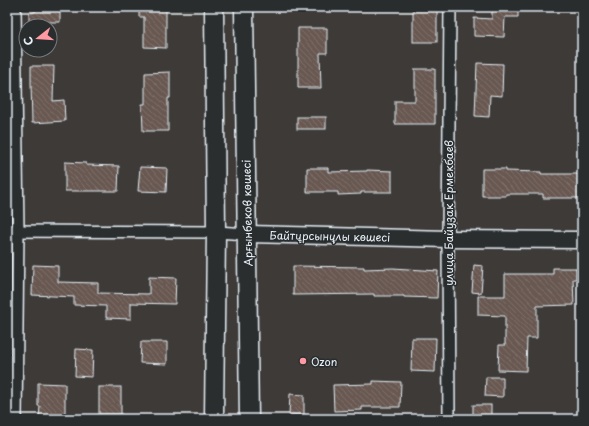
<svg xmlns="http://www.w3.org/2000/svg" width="589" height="426" font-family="'Playpen Sans',sans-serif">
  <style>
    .building { fill: url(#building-back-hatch); stroke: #e8f1f8 }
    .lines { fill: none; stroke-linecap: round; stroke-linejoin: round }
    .minor-casing { stroke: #e8f1f8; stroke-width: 14 }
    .secondary-casing { stroke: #e8f1f8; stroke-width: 19 }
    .primary-casing { stroke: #e8f1f8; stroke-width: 21 }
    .minor { stroke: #2a2d2e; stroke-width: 11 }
    .secondary { stroke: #2a2d2e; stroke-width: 16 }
    .primary { stroke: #2a2d2e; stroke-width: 18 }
    .poi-dot { fill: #ff9aa2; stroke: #2a2d2e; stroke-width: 1.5 }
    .labels { text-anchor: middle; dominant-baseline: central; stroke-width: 3; stroke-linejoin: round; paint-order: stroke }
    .street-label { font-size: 11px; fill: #e8f1f8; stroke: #2a2d2e }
    .poi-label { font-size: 11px; fill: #e8f1f8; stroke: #2a2d2e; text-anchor: start }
  </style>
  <defs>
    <pattern id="building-back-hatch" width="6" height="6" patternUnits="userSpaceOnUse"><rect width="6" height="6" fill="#685851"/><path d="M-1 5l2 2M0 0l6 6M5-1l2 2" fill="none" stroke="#7e706b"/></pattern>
  </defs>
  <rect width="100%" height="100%" fill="#3d3a38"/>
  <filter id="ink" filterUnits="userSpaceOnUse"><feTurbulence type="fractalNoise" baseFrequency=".025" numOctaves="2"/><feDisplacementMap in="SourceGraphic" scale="8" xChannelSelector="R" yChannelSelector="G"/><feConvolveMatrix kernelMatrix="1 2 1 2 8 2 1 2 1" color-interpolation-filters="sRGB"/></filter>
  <g filter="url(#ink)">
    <!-- building -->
    <g class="building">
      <path d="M35,7H60V22H29V13L35,12Z"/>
      <path d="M139,7H166V48L144,47V17H139Z"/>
      <rect x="413" y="7" width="24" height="35"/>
      <path d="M492,7H518V17H505L504,37L474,36V18L492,19Z"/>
      <path d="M298,28H327V53H320L321,88H298Z"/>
      <path d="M477,63L503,64L502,96L490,95L489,117L475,116Z"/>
      <path d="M31,66H54L53,101L64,100L65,121L32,123L31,83Z"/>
      <path d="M415,69H435V124H395V101H415Z"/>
      <path d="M170,72V98H168V131H143L142,104H145V73Z"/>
      <rect x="297" y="117" width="29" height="12"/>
      <path d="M65,162L86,163V165L119,166L118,191H65Z"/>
      <path d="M140,167L167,168L166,192L138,191Z"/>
      <path d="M307,168H328V172L367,171V170L392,171V192H361V194L338,195V192H307Z"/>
      <path d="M482,169H506V171L541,172V174H582V198H543V194H506V196H482Z"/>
      <path d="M33,265L58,266V282L98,283V293L149,294V277L176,278L175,304L131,303V319L106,318V306L74,305V297L32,295Z"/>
      <path d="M474,265L483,266L481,293L472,292Z"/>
      <path d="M293,266L364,267V269L393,268L438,271L437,298L404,297V296H374V294L293,295Z"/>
      <path d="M553,268H576V279H573L574,305L537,306V338H527L526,371L498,370L499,345H505V316L478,315V296H505V274H553Z"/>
      <path d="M412,338H436L435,372L411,371Z"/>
      <path d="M141,342H167V364L140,363Z"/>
      <path d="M76,349L93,350L92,377L75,376Z"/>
      <path d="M486,377H503V397L485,396Z"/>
      <path d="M373,381L401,382L400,407H362V410L334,411L333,385L373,384Z"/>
      <path d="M38,383L65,384V419H39L40,406H38Z"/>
      <rect x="99" y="387" width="22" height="27"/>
      <path d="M290,394L304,395V415H289Z"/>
      <rect x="473" y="405" width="18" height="14"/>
    </g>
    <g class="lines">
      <!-- minor casing -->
      <g class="minor-casing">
        <g id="minor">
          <path d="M15,7L18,231L16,419"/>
          <path d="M7,231L216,232L248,234"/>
          <path d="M449,419L448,239L450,7"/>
        </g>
      </g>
      <!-- secondary casing -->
      <g class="secondary-casing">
        <path id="secondary" d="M248,234L448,239L582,240"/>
      </g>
      <!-- primary casing -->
      <g class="primary-casing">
        <g id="primary">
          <path d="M214,7L216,232L214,419"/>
          <path d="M244,7L249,419"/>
        </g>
      </g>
      <!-- minor -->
      <use href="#minor" class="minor"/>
      <!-- secondary -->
      <use href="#secondary" class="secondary"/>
      <!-- primary -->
      <use href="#primary" class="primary"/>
    </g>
  </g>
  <!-- markers -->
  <circle class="poi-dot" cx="303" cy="361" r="4"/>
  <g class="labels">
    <!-- street labels -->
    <g class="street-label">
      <text transform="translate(247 213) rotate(-91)">Арғынбеков көшесі</text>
      <text transform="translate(448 213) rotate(-90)">улица Байузак Ермекбаев</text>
      <text transform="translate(330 236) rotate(1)">Байтұрсынұлы көшесі</text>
    </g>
    <!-- poi labels -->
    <g class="poi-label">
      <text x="311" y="361">Ozon</text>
    </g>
  </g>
  <!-- margin -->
  <rect width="589" height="426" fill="none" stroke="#2a2d2e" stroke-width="24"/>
  <rect x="12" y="12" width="565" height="402" fill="none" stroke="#e8f1f8" stroke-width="1.5" filter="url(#ink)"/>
  <!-- north arrow -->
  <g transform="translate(38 38) rotate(253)"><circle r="19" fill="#2a2d2e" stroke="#767b7f"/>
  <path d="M0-3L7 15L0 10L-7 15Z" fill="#ff9aa2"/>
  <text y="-6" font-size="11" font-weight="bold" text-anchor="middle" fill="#e8f1f8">С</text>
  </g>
</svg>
